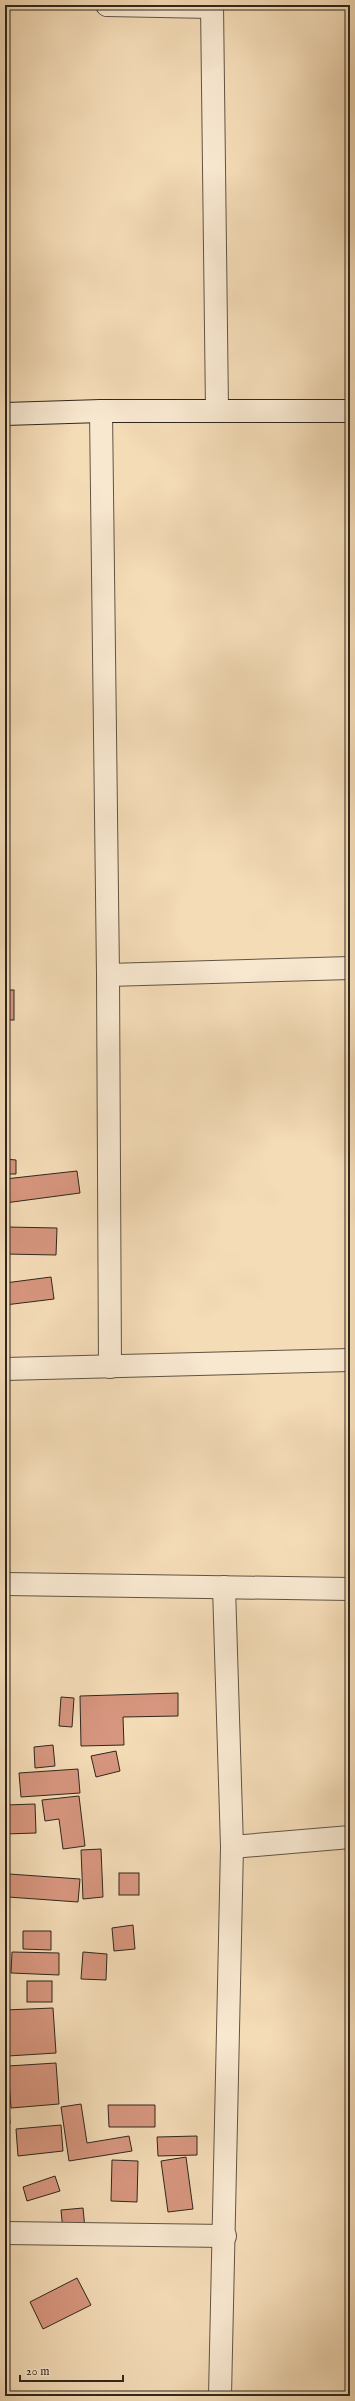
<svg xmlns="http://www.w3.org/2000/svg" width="355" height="2401" font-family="'IM FELL English',serif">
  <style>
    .building { fill: #d7967f; stroke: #2f271d }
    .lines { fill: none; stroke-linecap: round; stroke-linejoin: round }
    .street-casing { stroke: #605444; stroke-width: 24 }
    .secondary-casing { stroke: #2f271d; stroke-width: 24 }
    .street { stroke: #f8e8d0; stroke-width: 22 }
    .secondary { stroke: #f8e8d0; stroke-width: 22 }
  </style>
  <rect width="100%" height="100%" fill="#f4dcb7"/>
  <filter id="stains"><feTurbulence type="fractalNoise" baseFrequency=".005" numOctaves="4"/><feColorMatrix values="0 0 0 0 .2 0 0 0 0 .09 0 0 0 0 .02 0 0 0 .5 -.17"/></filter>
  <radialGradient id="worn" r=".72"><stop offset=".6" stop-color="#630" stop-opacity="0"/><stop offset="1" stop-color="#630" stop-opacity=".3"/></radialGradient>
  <!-- building -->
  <g class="building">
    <rect x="5" y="990" width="9" height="30"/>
    <path d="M5,1159L16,1160V1174H5Z"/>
    <path d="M77,1171L80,1193L5,1203V1179Z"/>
    <path d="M7,1227L57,1228L56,1255L6,1254Z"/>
    <path d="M51,1277L54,1299L5,1305V1283Z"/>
    <path d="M178,1693V1716L123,1717L124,1745L81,1746L80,1696Z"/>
    <path d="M61,1697L74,1698L72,1727L59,1726Z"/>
    <path d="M53,1745L55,1766L35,1768L34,1747Z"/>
    <path d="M116,1751L120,1771L96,1777L91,1756Z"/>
    <path d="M78,1769L80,1793L21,1797L19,1773Z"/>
    <path d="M79,1796L85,1846L63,1849L59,1819L45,1821L42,1800Z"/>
    <path d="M35,1804L36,1833L5,1834V1805Z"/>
    <path d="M101,1849L103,1897L83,1899L81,1850Z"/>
    <rect x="119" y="1873" width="20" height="22"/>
    <path d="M9,1874L80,1879L78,1902L8,1897Z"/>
    <path d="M133,1925L135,1949L114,1951L112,1928Z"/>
    <path d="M23,1931H51V1950L23,1949Z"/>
    <path d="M12,1952L59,1953V1975L11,1973Z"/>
    <path d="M83,1952L107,1954L106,1980L81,1979Z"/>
    <rect x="27" y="1981" width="25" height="21"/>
    <path d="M53,2008L56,2053L8,2056L5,2010Z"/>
    <path d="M56,2063L59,2104L11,2108L8,2066Z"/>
    <path d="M81,2104L87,2143L129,2136L132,2151L69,2161L61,2107Z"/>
    <path d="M108,2105H155V2127H109Z"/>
    <path d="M5,2106H9L10,2124H5Z"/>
    <path d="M61,2125L63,2151L18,2156L16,2129Z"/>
    <path d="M197,2136V2155L158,2156L157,2137Z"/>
    <path d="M186,2157L193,2209L168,2212L161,2161Z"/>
    <path d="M112,2160L138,2161L137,2202L111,2201Z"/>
    <path d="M55,2176L60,2191L27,2201L23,2187Z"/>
    <path d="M83,2208L85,2229L63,2231L61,2210Z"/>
    <path d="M77,2278L91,2305L43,2329L30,2302Z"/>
  </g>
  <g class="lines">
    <!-- street casing -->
    <g class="street-casing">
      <g id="street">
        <path d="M107,5L212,7"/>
        <path d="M212,5L217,410"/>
        <path d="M101,411L108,975L110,1367"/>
        <path d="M108,975L350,968"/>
        <path d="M5,1369L350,1360"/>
        <path d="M5,1584L350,1589"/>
        <path d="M232,1847L350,1837"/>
        <path d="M5,2233L225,2236"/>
        <path d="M220,2396L232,1847L224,1587"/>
      </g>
    </g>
    <!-- secondary casing -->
    <g class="secondary-casing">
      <path id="secondary" d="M5,414L101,411H350"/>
    </g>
    <!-- street -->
    <use href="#street" class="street"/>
    <!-- secondary -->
    <use href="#secondary" class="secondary"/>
  </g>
  <!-- margin -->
  <rect width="355" height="2401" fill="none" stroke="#f4dcb7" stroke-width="20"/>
  <rect x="6" y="6" width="343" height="2389" fill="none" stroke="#2f271d" stroke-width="2"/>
  <rect x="10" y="10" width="335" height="2381" fill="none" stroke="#2f271d"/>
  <!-- scale -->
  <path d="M20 2375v6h103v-6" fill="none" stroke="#2f271d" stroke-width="2"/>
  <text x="26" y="2375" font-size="12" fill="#2f271d" stroke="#f8e8d0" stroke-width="3" paint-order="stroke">20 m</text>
  <rect width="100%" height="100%" filter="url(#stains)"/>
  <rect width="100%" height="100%" fill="url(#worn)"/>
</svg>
